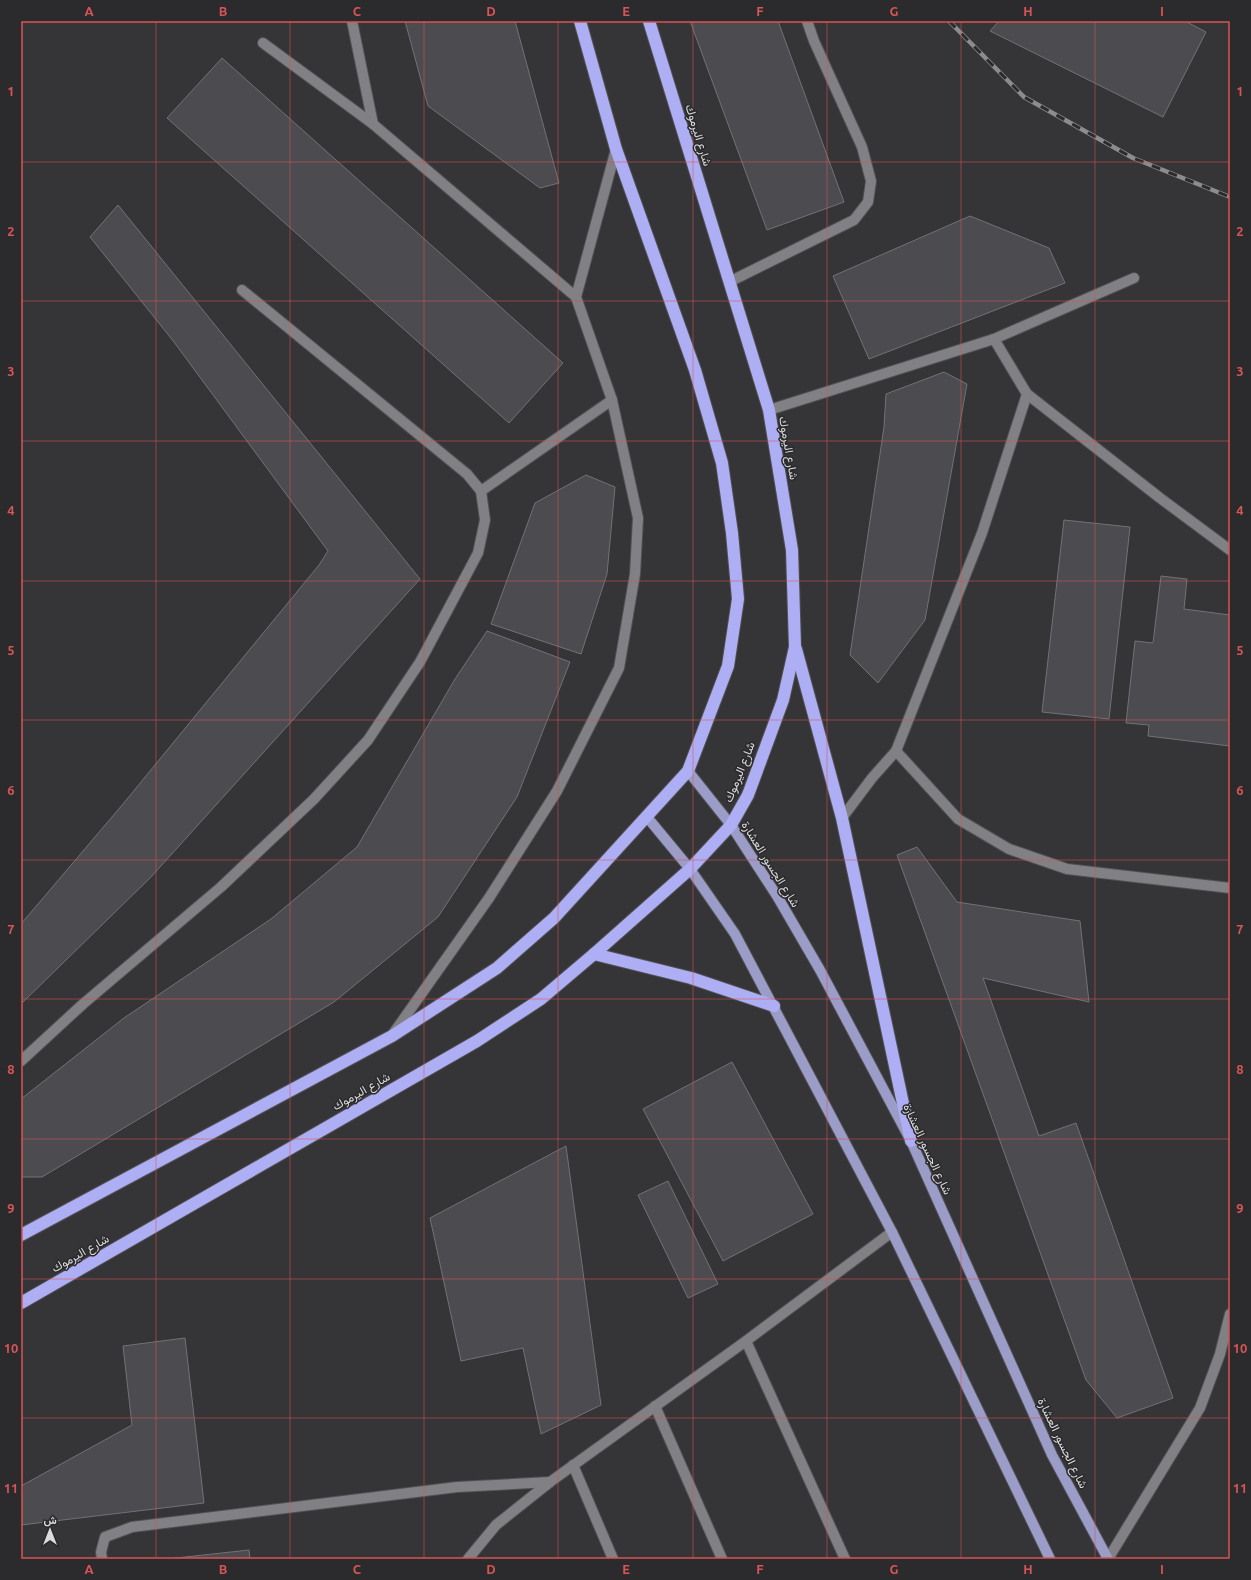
<svg xmlns="http://www.w3.org/2000/svg" width="1251" height="1580" font-family="Ubuntu,Vazirmatn,sans-serif">
  <style>
    .building { fill: #4c4c50; stroke: #727276 }
    .lines { fill: none; stroke-linecap: round; stroke-linejoin: round }
    .minor-casing { stroke: #515154; stroke-width: 12 }
    .major-casing { stroke: #515154; stroke-width: 12 }
    .highway-casing { stroke: #515154; stroke-width: 14 }
    .minor { stroke: #818185; stroke-width: 10 }
    .major { stroke: #9c9cc8; stroke-width: 10 }
    .highway { stroke: #aeaef4; stroke-width: 12 }
    .rail-casing { stroke: #8c8c8f; stroke-width: 4.5 }
    .rail { stroke: #2b2b2e; stroke-width: 3; stroke-dasharray: 9; stroke-linecap: butt }
    .grid { fill: none; stroke: #d75555; stroke-width: 1; stroke-opacity: 0.55 }
    .labels { text-anchor: middle; dominant-baseline: central; stroke-width: 3; stroke-linejoin: round; paint-order: stroke }
    .street-label { font-size: 12px; fill: #dbdbdd; stroke: #2b2b2e }
    .neatline { fill: none; stroke: #d75555; stroke-width: 1.5 }
    .grid-label { font-size: 13px; text-anchor: middle; font-weight: bold; fill: #d75555 }
  </style>
  <rect width="100%" height="100%" fill="#353538"/>
  <!-- building -->
  <g class="building">
    <path d="M405,21H515L559,183L540,188L428,106Z"/>
    <path d="M690,21H778L844,202L767,230Z"/>
    <path d="M999,21H1185L1206,32L1163,117L990,31Z"/>
    <path d="M222,58L563,363L509,423L167,118Z"/>
    <path d="M118,205L420,579L151,877L21,1004V924L123,804L319,565L328,551L174,342L90,237Z"/>
    <path d="M970,216L1049,248L1065,283L869,359L833,276Z"/>
    <path d="M944,372L967,384L925,620L878,683L850,655L884,427L886,394Z"/>
    <path d="M586,475L615,487L607,574L581,654L491,624L535,503Z"/>
    <path d="M1064,520L1130,527L1109,719L1042,712Z"/>
    <path d="M1161,576L1187,579L1184,609L1230,615V746L1148,736L1149,725L1126,723L1135,641L1153,643Z"/>
    <path d="M487,631L570,662L517,797L438,917L334,1002L42,1177H21V1099L124,1018L271,919L357,847L455,679Z"/>
    <path d="M917,847L957,902L1080,921L1089,1002L983,978L1039,1136L1076,1123L1173,1398L1117,1418L1086,1380L897,855Z"/>
    <path d="M732,1062L813,1214L723,1261L643,1109Z"/>
    <path d="M566,1146L601,1405L541,1434L523,1348L461,1361L430,1218Z"/>
    <path d="M668,1181L718,1284L688,1298L638,1195Z"/>
    <path d="M185,1338L204,1503L21,1525V1486L132,1425L123,1346Z"/>
    <path d="M249,1550L250,1559H167Z"/>
  </g>
  <g class="lines">
    <!-- minor casing -->
    <g class="minor-casing">
      <g id="minor">
        <path d="M352,21L373,124"/>
        <path d="M263,43L373,124L576,297"/>
        <path d="M729,282L854,220L868,202L871,181L862,147L814,41L807,21"/>
        <path d="M242,290L467,474L481,491"/>
        <path d="M1027,394L1160,498L1230,550"/>
        <path d="M769,410L994,339L1134,278"/>
        <path d="M896,751L958,819L1009,849L1067,869L1230,888"/>
        <path d="M842,818L872,778L896,751L982,533L1027,394L994,339"/>
        <path d="M393,1034L489,898L557,791L619,668L635,574L638,518L612,400L576,297L616,149"/>
        <path d="M21,1061L83,1004L221,887L314,799L368,740L420,662L478,553L485,520L481,491L612,400"/>
        <path d="M746,1341L845,1559"/>
        <path d="M655,1406L722,1559"/>
        <path d="M573,1465L613,1559"/>
        <path d="M102,1559L101,1552L105,1537L132,1527L457,1487L550,1482"/>
        <path d="M468,1559L496,1525L550,1482L746,1341L892,1232"/>
        <path d="M1108,1559L1200,1408L1220,1354L1230,1314"/>
      </g>
    </g>
    <!-- major casing -->
    <g class="major-casing">
      <g id="major">
        <path d="M688,771L731,825L777,896L820,970L911,1141L1052,1455L1108,1559"/>
        <path d="M647,817L690,869L735,934L892,1232L1050,1559"/>
      </g>
    </g>
    <!-- highway casing -->
    <g class="highway-casing">
      <g id="highway">
        <path d="M796,649L842,818L911,1141"/>
        <path d="M594,954L691,978L774,1006"/>
        <path d="M21,1235L392,1036L497,968L554,918L688,771L728,666L738,599L732,533L722,463L695,370L616,149L580,21"/>
        <path d="M21,1303L477,1041L541,999L594,954L690,869L731,825L748,795L783,700L795,647L792,550L769,410L649,21"/>
      </g>
    </g>
    <!-- minor -->
    <use href="#minor" class="minor"/>
    <!-- major -->
    <use href="#major" class="major"/>
    <!-- highway -->
    <use href="#highway" class="highway"/>
    <!-- rail casing -->
    <g class="rail-casing">
      <path id="rail" d="M949,21L1024,97L1133,158L1230,197"/>
    </g>
    <!-- rail -->
    <use href="#rail" class="rail"/>
  </g>
  <!-- grid -->
  <path class="grid" d="M156,21V1559M290,21V1559M424,21V1559M558,21V1559M693,21V1559M827,21V1559M961,21V1559M1095,21V1559M21,162H1230M21,301H1230M21,441H1230M21,581H1230M21,720H1230M21,860H1230M21,999H1230M21,1139H1230M21,1279H1230M21,1418H1230"/>
  <g class="labels">
    <!-- street labels -->
    <g class="street-label">
      <text transform="translate(699 135) rotate(73)">شارع اليرموك</text>
      <text transform="translate(789 448) rotate(80)">شارع اليرموك</text>
      <text transform="translate(739 772) rotate(-68)">شارع اليرموك</text>
      <text transform="translate(771 864) rotate(58)">شارع الجسور العشارة</text>
      <text transform="translate(361 1091) rotate(-30)">شارع اليرموك</text>
      <text transform="translate(928 1149) rotate(65)">شارع الجسور العشارة</text>
      <text transform="translate(80 1253) rotate(-30)">شارع اليرموك</text>
      <text transform="translate(1063 1443) rotate(64)">شارع الجسور العشارة</text>
    </g>
  </g>
  <!-- border -->
  <rect width="1251" height="1580" fill="none" stroke="#2b2b2e" stroke-width="44"/>
  <!-- north arrow -->
  <g transform="translate(50 1530)" stroke="#2b2b2e" stroke-width="3" paint-order="stroke">
  <path d="M0-3L7 15L0 10L-7 15Z" fill="#dbdbdd"/>
  <text y="-6" font-size="11" font-weight="bold" text-anchor="middle" fill="#dbdbdd">ش</text>
  </g>
  <rect x="22" y="22" width="1207" height="1536" class="neatline"/>
  <g class="grid-label">
    <text x="89" y="16">A</text>
    <text x="223" y="16">B</text>
    <text x="357" y="16">C</text>
    <text x="491" y="16">D</text>
    <text x="626" y="16">E</text>
    <text x="760" y="16">F</text>
    <text x="894" y="16">G</text>
    <text x="1028" y="16">H</text>
    <text x="1162" y="16">I</text>
    <text x="11" y="96">1</text>
    <text x="1240" y="96">1</text>
    <text x="11" y="236">2</text>
    <text x="1240" y="236">2</text>
    <text x="11" y="376">3</text>
    <text x="1240" y="376">3</text>
    <text x="11" y="515">4</text>
    <text x="1240" y="515">4</text>
    <text x="11" y="655">5</text>
    <text x="1240" y="655">5</text>
    <text x="11" y="795">6</text>
    <text x="1240" y="795">6</text>
    <text x="11" y="934">7</text>
    <text x="1240" y="934">7</text>
    <text x="11" y="1074">8</text>
    <text x="1240" y="1074">8</text>
    <text x="11" y="1213">9</text>
    <text x="1240" y="1213">9</text>
    <text x="11" y="1353">10</text>
    <text x="1240" y="1353">10</text>
    <text x="11" y="1493">11</text>
    <text x="1240" y="1493">11</text>
    <text x="89" y="1574">A</text>
    <text x="223" y="1574">B</text>
    <text x="357" y="1574">C</text>
    <text x="491" y="1574">D</text>
    <text x="626" y="1574">E</text>
    <text x="760" y="1574">F</text>
    <text x="894" y="1574">G</text>
    <text x="1028" y="1574">H</text>
    <text x="1162" y="1574">I</text>
  </g>
</svg>
